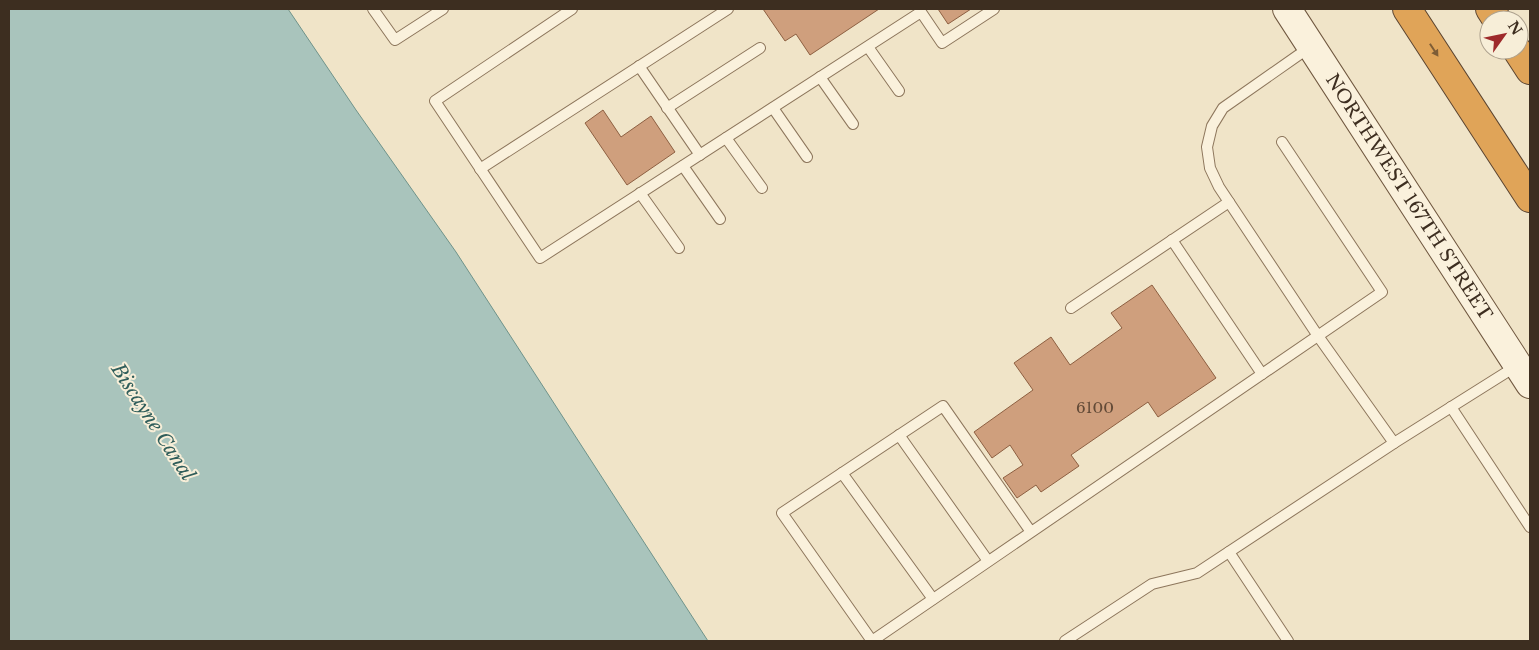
<svg xmlns="http://www.w3.org/2000/svg" width="1539" height="650" font-family="'Libre Baskerville',serif">
  <style>
    .water { fill: #a9c4bc; stroke: #6f938a }
    .building { fill: #cf9f7d; stroke: #8d5f41 }
    .lines { fill: none; stroke-linecap: round; stroke-linejoin: round }
    .lane-casing { stroke: #8d765c; stroke-width: 12 }
    .secondary-casing { stroke: #6f573f; stroke-width: 30 }
    .highway-casing { stroke: #5b4430; stroke-width: 30 }
    .lane { stroke: #faf1dc; stroke-width: 10 }
    .secondary { stroke: #faf1dc; stroke-width: 28 }
    .highway { stroke: #e0a458; stroke-width: 28 }
    .oneway { fill: #7e5d36 }
    .labels { text-anchor: middle; dominant-baseline: central; stroke-width: 4; stroke-linejoin: round; paint-order: stroke }
    .number-label { font-size: 15px; fill: #624a37 }
    .street-label { font-size: 18px; fill: #3d2e20; stroke: #f7eed8 }
    .water-label { font-size: 19px; font-style: italic; fill: #2f5d5a; stroke: #f7eed8 }
  </style>
  <rect width="100%" height="100%" fill="#f0e4c8"/>
  <!-- water -->
  <path class="water" d="M9,9H288L356,110L456,252L708,641H9Z"/>
  <!-- building -->
  <g class="building">
    <path d="M763,9H879L810,55L796,34L785,41Z"/>
    <path d="M938,9H971L948,24Z"/>
    <path d="M603,110L621,137L651,116L675,152L627,185L585,123Z"/>
    <path d="M1152,285L1216,378L1158,417L1148,402L1071,455L1079,466L1041,492L1036,485L1017,498L1003,478L1023,465L1010,445L992,458L974,432L1033,390L1014,363L1051,337L1070,365L1122,328L1111,313Z"/>
  </g>
  <g class="lines">
    <!-- lane casing -->
    <g class="lane-casing">
      <g id="lane">
        <path d="M373,9L395,40L443,9"/>
        <path d="M572,9L435,101L540,258L921,12L942,43L994,9"/>
        <path d="M868,47L899,91"/>
        <path d="M1310,47L1223,108L1212,126L1207,147L1210,168L1219,187L1318,336L1394,443L1518,365"/>
        <path d="M639,66L700,155"/>
        <path d="M820,77L853,124"/>
        <path d="M667,108L760,48"/>
        <path d="M773,108L807,157"/>
        <path d="M726,138L762,188"/>
        <path d="M683,166L720,219"/>
        <path d="M480,169L728,9"/>
        <path d="M640,193L679,248"/>
        <path d="M1172,240L1262,374"/>
        <path d="M1071,308L1229,202"/>
        <path d="M1451,407L1530,527"/>
        <path d="M899,435L988,561"/>
        <path d="M842,473L933,599"/>
        <path d="M1031,532L943,406L782,513L872,641L1382,292L1282,142"/>
        <path d="M1229,552L1288,641"/>
        <path d="M1065,641L1152,584L1197,573L1394,443"/>
      </g>
    </g>
    <!-- secondary casing -->
    <g class="secondary-casing">
      <g id="secondary">
        <path id="s1" d="M1287,9L1530,384"/>
      </g>
    </g>
    <!-- highway casing -->
    <g class="highway-casing">
      <g id="highway">
        <path d="M1407,9L1530,198"/>
        <path d="M1490,9L1497,20"/>
        <path d="M1517,50L1530,70"/>
      </g>
    </g>
    <!-- lane -->
    <use href="#lane" class="lane"/>
    <!-- secondary -->
    <use href="#secondary" class="secondary"/>
    <!-- highway -->
    <use href="#highway" class="highway"/>
  </g>
  <!-- one-way arrows -->
  <defs><path id="oneway-solid" d="M-6-.8H1V-3.2L6.5 0L1 3.2V.8H-6Z" transform="scale(1.25)"/></defs>
  <use class="oneway" href="#oneway-solid" transform="translate(1434 50) rotate(57)"/>
  <g class="labels">
    <!-- number labels -->
    <g class="number-label">
      <text x="1095" y="407">6100</text>
    </g>
    <!-- street labels -->
    <g class="street-label">
      <text stroke="none"><textPath href="#s1" startOffset="224">NORTHWEST 167TH STREET</textPath></text>
    </g>
    <!-- water labels -->
    <g class="water-label">
      <text transform="translate(153 422) rotate(57)">Biscayne Canal</text>
    </g>
  </g>
  <!-- border -->
  <rect width="1539" height="650" fill="none" stroke="#3d2e20" stroke-width="20"/>
  <!-- north arrow -->
  <g transform="translate(1504 35) rotate(57)"><circle r="24" fill="#f7eed8" stroke="#ada18e"/>
  <path d="M0-4L9 19L0 12L-9 19Z" fill="#9e2a2b"/>
  <text y="-8" font-size="14" font-weight="bold" text-anchor="middle" fill="#3d2e20">N</text>
  </g>
</svg>
